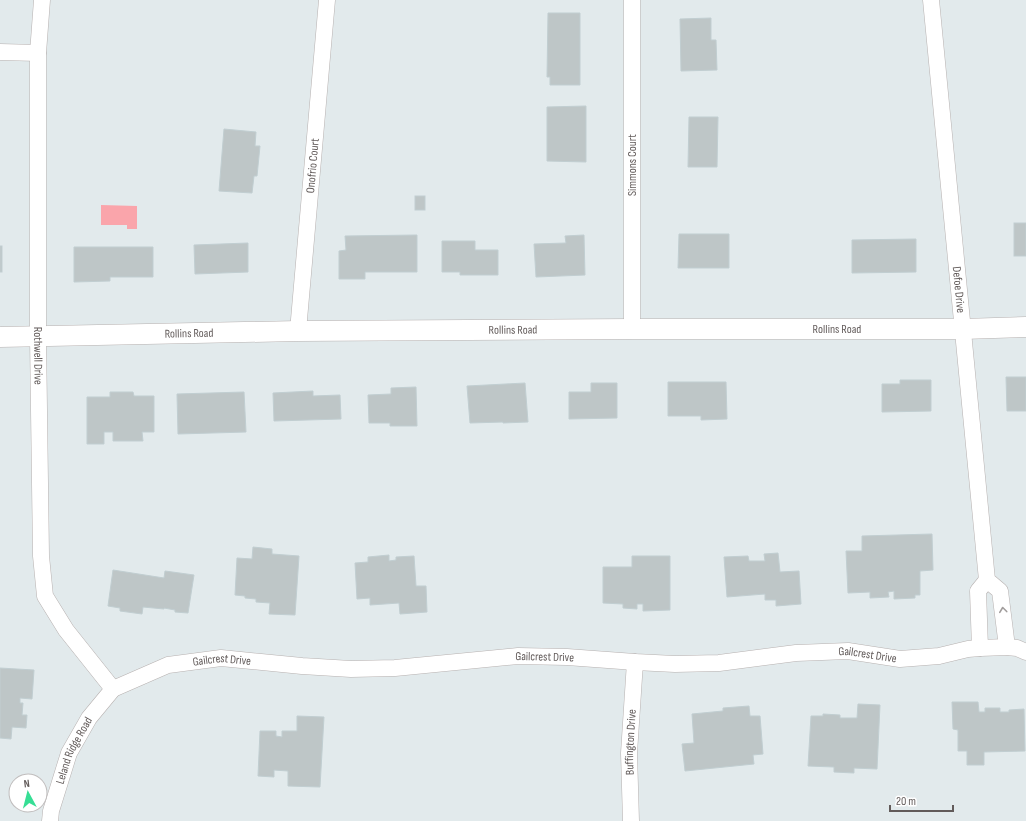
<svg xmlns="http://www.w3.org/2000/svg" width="1026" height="821" font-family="'Sofia Sans Condensed',sans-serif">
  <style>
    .water { fill: #faa5ab }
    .building { fill: #bec6c7; stroke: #c1ced1 }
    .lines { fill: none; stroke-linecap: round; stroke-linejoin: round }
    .minor-casing { stroke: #b7b1b0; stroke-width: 17 }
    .tertiary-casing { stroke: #b7b1b0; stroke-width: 21 }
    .minor { stroke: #fff; stroke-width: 16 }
    .tertiary { stroke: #fff; stroke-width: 20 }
    .oneway { stroke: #a19d9c }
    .labels { text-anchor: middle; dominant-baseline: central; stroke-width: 3.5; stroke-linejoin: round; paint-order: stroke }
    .street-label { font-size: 12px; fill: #625b5a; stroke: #fff }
  </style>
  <rect width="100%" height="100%" fill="#e2eaec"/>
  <!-- water -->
  <path class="water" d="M101,205L137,206V229H127V225H101Z"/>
  <!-- building -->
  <g class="building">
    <path d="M548,13H580V85H550V77H547Z"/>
    <path d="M711,18V40H716L717,70L681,71L680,19Z"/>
    <path d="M586,106V162L547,161V107Z"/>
    <path d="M689,117H718L717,167H688Z"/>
    <path d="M224,129L256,132L255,146H260L257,176H254L252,193L219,191Z"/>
    <rect x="415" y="196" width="10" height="14"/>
    <rect x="1014" y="223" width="12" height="33"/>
    <path d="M679,234H729V268H678Z"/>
    <path d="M417,235V272H365V279H339V251L346,250L345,236Z"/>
    <path d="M584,235L585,275L536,277L534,244L566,243L565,236Z"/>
    <path d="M916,239V272L852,273V240Z"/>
    <path d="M442,241H475V250H498V275H460V272H442Z"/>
    <path d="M248,243V272L195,274L194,245Z"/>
    <rect x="0" y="246" width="2" height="26"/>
    <path d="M74,247H153V277H110V281L74,282Z"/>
    <path d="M1006,377H1026V411H1007Z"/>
    <path d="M900,380H931V411L882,412V384H900Z"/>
    <path d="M668,382H726L727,419L701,420V416H668Z"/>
    <path d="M525,383L528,422L503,423V422L470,423L467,386Z"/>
    <path d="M591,383H617V418L569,419V392H591Z"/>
    <path d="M416,387L417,426H390V423H369L368,395L391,394V388Z"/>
    <path d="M313,391V396L340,395L341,419L274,421L273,393Z"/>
    <path d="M110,392H133L134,396H154V432H142L143,441H113V432H104V444H87V397H110Z"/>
    <path d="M244,392L246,432L178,434L177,394Z"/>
    <path d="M932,534L933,570L920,571V595H915V598L894,599V591L888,592L889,597L870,598V592L848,593L846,551H862V536Z"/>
    <path d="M253,547L272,549V554L299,556L295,615L269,614L270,603L256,602V599L245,598V596L235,595L237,558L252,559Z"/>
    <path d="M778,553L780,572L799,571L801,604L776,606V600H765V594L727,597L724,557L748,556L749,561H765L764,554Z"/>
    <path d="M389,555V561L396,560V557L414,556L416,586H426L427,612L400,614L399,603L370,605V598L357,599L355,563L368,562V557Z"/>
    <path d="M632,556H670V610L643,611V604H637V609L623,608V604L603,603V567H632Z"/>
    <path d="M113,570L164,578L165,571L194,575L188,613L175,612V610L164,608V609L143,607L142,614L120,611V608L108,606Z"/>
    <path d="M0,668L34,670L32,699L20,698V703H23L22,715H27L26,728L12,727L11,739L0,738Z"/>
    <path d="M952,702H978L979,712H985V708H1000V712H1009V710L1024,709L1025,751L984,752V765H967V751H958V730L953,729Z"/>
    <path d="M858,704L880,705L877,769L854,768V773L834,772V767L808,766L811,716H823V714L840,715V718H857Z"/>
    <path d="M749,706L750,716H760L763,754L753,755L754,764L685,771L682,744L694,743L692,714L723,711V708Z"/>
    <path d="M297,716L324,717L320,787L288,786V771L274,770V777L258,776L260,731H276V736L282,737V731H297Z"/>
  </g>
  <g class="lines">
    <!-- minor casing -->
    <g class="minor-casing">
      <g id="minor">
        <path id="s1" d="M42,0L38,53V337L41,556L45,596L66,630L113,689"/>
        <path d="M632,0V329"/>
        <path id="s2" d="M931,0L987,580L1000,591L1007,647"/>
        <path d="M0,52L38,53"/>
        <path id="s3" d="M298,331L327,0"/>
        <path d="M980,648L978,591L987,580"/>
        <path id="s4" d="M50,821L51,811L69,753L89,718L113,689L168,665L221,658L302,666L351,669L395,668L518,656L567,657L635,662L675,664L719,663L796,653L848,651L900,659L939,656L968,649L980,648L1007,647L1017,648L1026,652"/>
        <path id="s5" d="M631,821L629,753L635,662"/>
      </g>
    </g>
    <!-- tertiary casing -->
    <g class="tertiary-casing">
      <g id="tertiary">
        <path id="s6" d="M0,337L298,331L632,329H963L1026,327"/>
      </g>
    </g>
    <!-- minor -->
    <use href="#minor" class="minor"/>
    <!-- tertiary -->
    <use href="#tertiary" class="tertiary"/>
  </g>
  <!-- one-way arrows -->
  <defs><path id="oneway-chevron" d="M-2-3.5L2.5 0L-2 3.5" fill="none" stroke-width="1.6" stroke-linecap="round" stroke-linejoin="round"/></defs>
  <use class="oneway" href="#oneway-chevron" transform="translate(1003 610) rotate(-97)"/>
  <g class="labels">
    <!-- street labels -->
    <g class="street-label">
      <text transform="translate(632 165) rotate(-90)">Simmons Court</text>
      <text stroke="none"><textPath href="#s3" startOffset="166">Onofrio Court</textPath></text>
      <text stroke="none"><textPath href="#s2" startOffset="291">Defoe Drive</textPath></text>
      <text stroke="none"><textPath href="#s6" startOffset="837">Rollins Road</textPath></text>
      <text stroke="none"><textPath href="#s6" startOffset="513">Rollins Road</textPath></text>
      <text stroke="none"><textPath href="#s6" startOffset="189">Rollins Road</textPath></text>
      <text stroke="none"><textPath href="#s1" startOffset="356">Rothwell Drive</textPath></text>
      <text stroke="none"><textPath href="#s4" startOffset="911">Gailcrest Drive</textPath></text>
      <text stroke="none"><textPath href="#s4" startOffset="587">Gailcrest Drive</textPath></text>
      <text stroke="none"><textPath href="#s4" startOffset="263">Gailcrest Drive</textPath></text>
      <text stroke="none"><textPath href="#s5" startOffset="79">Buffington Drive</textPath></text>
      <text stroke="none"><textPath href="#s4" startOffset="75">Leland Ridge Road</textPath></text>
    </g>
  </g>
  <!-- north arrow -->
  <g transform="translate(28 793) rotate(353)"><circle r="19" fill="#ffffff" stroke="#c0bdbd"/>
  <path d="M0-3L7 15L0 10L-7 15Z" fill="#36de95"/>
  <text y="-6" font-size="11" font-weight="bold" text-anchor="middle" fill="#625b5a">N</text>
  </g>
  <!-- scale -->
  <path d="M890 805v6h63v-6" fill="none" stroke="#625b5a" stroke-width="2"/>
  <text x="896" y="805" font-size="12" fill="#625b5a" stroke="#ffffff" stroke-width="3" paint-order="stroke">20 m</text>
</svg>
